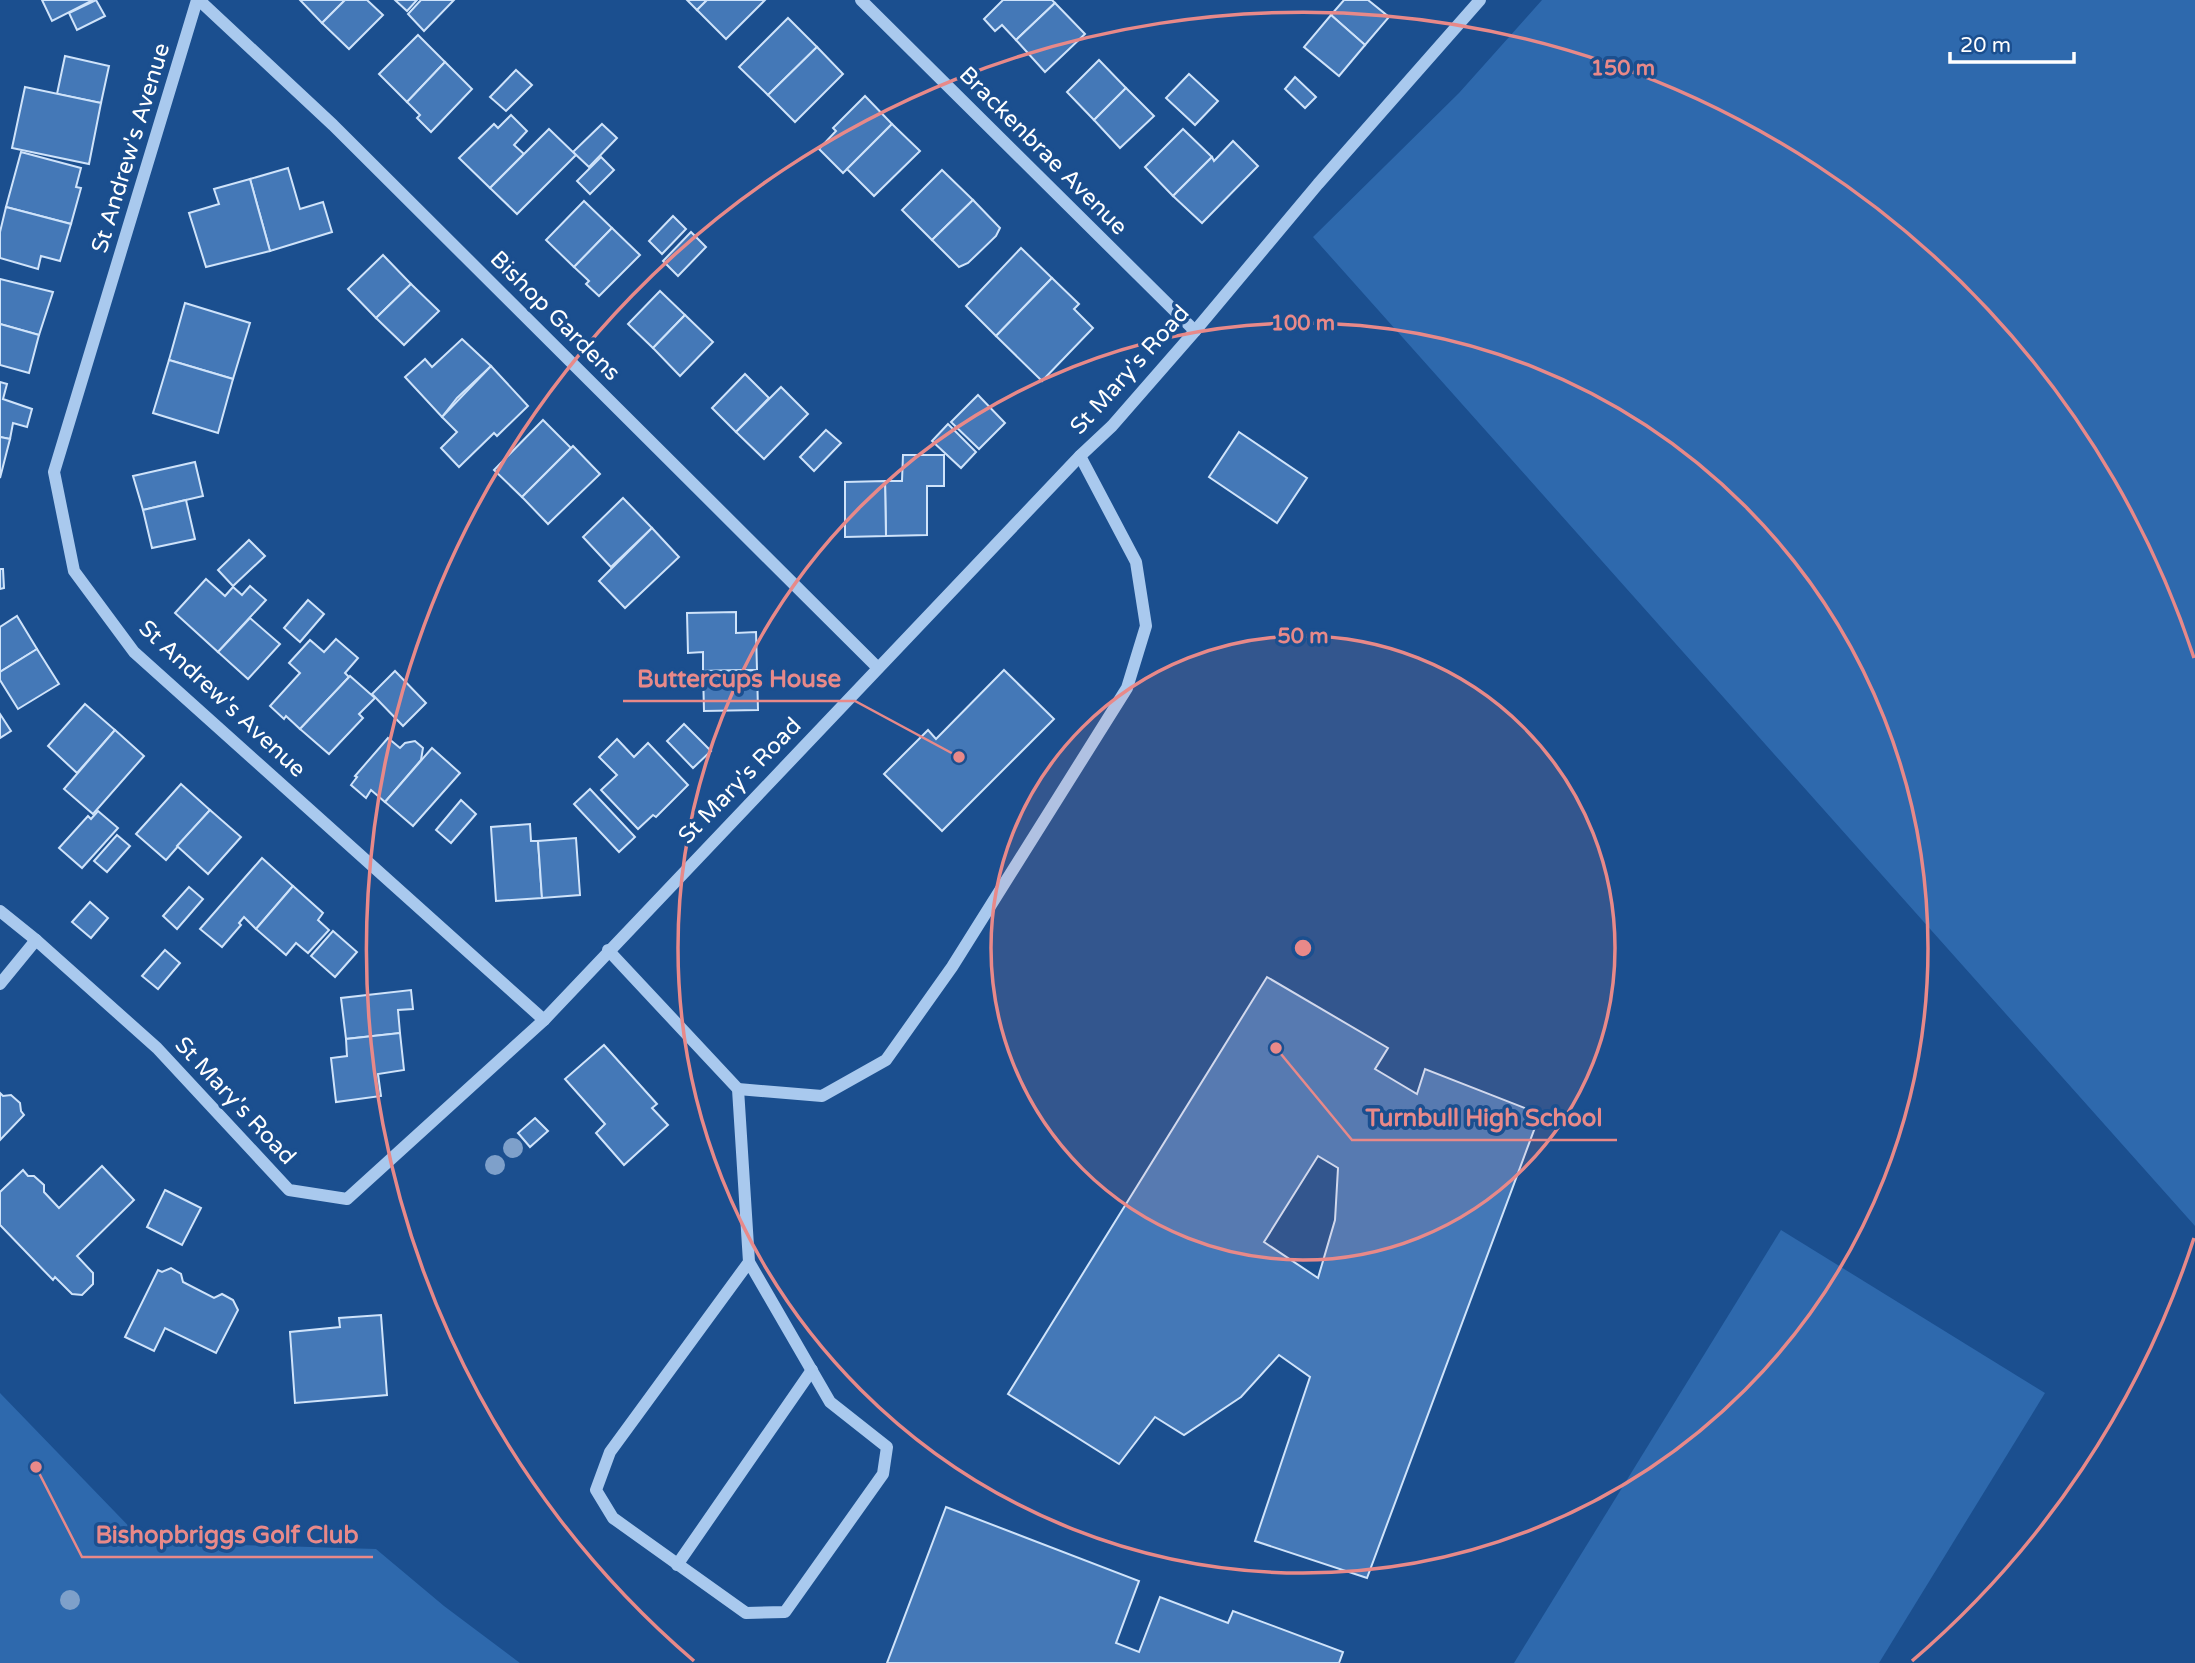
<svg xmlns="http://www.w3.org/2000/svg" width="2195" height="1663" font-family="'Varela Round',sans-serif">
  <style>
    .green { fill: #2e69ad }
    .building { fill: #4478b7; stroke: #cfe3fa; stroke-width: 2; fill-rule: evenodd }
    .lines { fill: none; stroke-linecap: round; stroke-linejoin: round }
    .minor { stroke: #a9c9ee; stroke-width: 12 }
    .tree { fill: #7ea0ca }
    .ring { fill: none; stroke: #e88989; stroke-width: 3.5 }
    .labels { text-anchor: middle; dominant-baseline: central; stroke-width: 7; stroke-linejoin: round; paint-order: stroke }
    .street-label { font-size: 23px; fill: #fff; stroke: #1b4f8f }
    .centre { fill: #e88989; stroke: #1b4f8f; stroke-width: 3.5 }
    .ring-label { font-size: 21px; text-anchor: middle; font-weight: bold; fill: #e88989; stroke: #1b4f8f; stroke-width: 7; stroke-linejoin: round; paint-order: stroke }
    .leader { fill: none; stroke: #e88989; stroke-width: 2.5 }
    .callout-dot { fill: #e88989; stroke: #1b4f8f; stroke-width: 2.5 }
    .callout-label { font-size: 24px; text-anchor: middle; font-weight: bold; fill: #e88989; stroke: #1b4f8f; stroke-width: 7; stroke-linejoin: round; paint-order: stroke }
  </style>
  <rect width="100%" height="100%" fill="#1b4f8f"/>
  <!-- green -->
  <g class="green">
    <path d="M1542,0H2195V1226L1313,237L1459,93Z"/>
    <path d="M1781,1230L2045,1393L1879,1663H1514Z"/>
    <path d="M0,1393L144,1542L376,1549L444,1606L520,1663H0Z"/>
  </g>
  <!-- building -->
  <g class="building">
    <path d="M42,0H93L52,21Z"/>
    <path d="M96,0L105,16L77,30L69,13Z"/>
    <path d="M300,0H345L322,23Z"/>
    <path d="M345,0H367L383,15L349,49L322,23Z"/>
    <path d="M395,0H417L407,11Z"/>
    <path d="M421,0H454L424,31L408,14Z"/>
    <path d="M687,0H707L697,10Z"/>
    <path d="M707,0H765L726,39L697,10Z"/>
    <path d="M1003,0H1052L1055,3L1016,40L1002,25L995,31L984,19Z"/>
    <path d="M1344,0H1368L1389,17L1365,45L1331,15Z"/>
    <path d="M1055,3L1085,34L1045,72L1016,40Z"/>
    <path d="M1331,15L1365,45L1339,76L1304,47Z"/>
    <path d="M788,18L817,47L768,95L739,67Z"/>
    <path d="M418,35L445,62L407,102L379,74Z"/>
    <path d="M817,47L843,74L795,122L768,95Z"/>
    <path d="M65,56L109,66L101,103L57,94Z"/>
    <path d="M1099,60L1126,88L1094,120L1067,92Z"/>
    <path d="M445,62L472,89L431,132L417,118L420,115L407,102Z"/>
    <path d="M516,70L532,85L506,111L490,97Z"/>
    <path d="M1189,74L1218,101L1195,125L1166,98Z"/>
    <path d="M1295,77L1316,97L1305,108L1285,89Z"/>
    <path d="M25,87L101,103L89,164L12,148Z"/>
    <path d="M1126,88L1154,116L1120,148L1094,120Z"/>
    <path d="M865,96L892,124L843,173L819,149L836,131L833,128Z"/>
    <path d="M511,115L527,131L514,145L524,154L490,188L459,158L494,124L498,128Z"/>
    <path d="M602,124L617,138L589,167L573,152Z"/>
    <path d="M892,124L920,151L874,196L847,169Z"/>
    <path d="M549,129L576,155L517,214L490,188Z"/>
    <path d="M1183,129L1212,157L1173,196L1145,167Z"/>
    <path d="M1233,141L1258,166L1202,223L1173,196L1212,157L1214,161Z"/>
    <path d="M21,152L81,168L76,187L81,188L71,224L6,207Z"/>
    <path d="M601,157L614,170L590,194L577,181Z"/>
    <path d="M288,168L300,209L323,202L332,232L270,251L250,179Z"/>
    <path d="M942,170L973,200L932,240L902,210Z"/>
    <path d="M250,179L270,251L206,267L189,213L219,204L214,189Z"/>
    <path d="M973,200L1000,228L996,236L968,263L959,267L932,240Z"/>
    <path d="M584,201L612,228L574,267L546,240Z"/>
    <path d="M6,207L71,224L60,261L41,256L38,269L0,258V232Z"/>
    <path d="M673,216L686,229L662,254L649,241Z"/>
    <path d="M612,228L640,255L599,296L586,284L589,281L574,267Z"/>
    <path d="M691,232L706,247L678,276L663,261Z"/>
    <path d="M1021,248L1052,278L996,336L966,306Z"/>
    <path d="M383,255L411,284L376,318L348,289Z"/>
    <path d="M1052,278L1079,304L1074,309L1093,328L1042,381L996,336Z"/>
    <path d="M0,279L53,292L39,335L0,324Z"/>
    <path d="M411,284L439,311L404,345L376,318Z"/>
    <path d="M660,291L685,315L653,348L628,324Z"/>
    <path d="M185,303L250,323L233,379L169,360Z"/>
    <path d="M685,315L713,342L680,376L653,348Z"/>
    <path d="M0,324L39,335L29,373L0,365Z"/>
    <path d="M462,339L491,366L457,398L442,417L405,377L425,359L432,367Z"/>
    <path d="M169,360L233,379L218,433L153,413Z"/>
    <path d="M491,366L528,406L497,436L494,433L459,467L441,448L457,432L442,417Z"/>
    <path d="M745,374L769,398L736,432L712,408Z"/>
    <path d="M0,382L7,384L3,399L32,409L27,427L13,423L10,439L0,437Z"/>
    <path d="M781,387L808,414L764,459L736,432Z"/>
    <path d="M978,395L1005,423L979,449L951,422Z"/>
    <path d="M543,420L571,448L522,497L494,470Z"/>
    <path d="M948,424L976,452L961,468L932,441Z"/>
    <path d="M826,430L841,443L814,471L800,457Z"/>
    <path d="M1239,432L1307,478L1277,523L1209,477Z"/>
    <path d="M0,437L10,439L0,478Z"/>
    <path d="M573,446L600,474L548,524L522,497Z"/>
    <path d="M903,455H944V486H927V535L886,536L885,481H902Z"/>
    <path d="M195,462L203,496L143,510L133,476Z"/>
    <path d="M885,481L886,536L845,537V482Z"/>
    <path d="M623,498L652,528L611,567L583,537Z"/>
    <path d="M186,500L195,539L152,548L143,510Z"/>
    <path d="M652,528L679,557L625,608L599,581Z"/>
    <path d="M249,540L265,556L233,586L218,570Z"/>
    <path d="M0,569H3L4,588L0,589Z"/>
    <path d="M206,579L225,596L233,587L242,595L250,586L266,600L218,652L175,613Z"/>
    <path d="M308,600L324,614L300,642L284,628Z"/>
    <path d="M736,612V633L756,632L757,670L703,671V652L688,653L687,613Z"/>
    <path d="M17,616L37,649L0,672V627Z"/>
    <path d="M250,618L280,644L248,679L218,652Z"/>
    <path d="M336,639L358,658L345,673L349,677L300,729L286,716L284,719L270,706L300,673L289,663L310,640L324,652Z"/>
    <path d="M37,649L59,684L18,709L0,680V672Z"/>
    <path d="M757,670L758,710L704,711L703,671Z"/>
    <path d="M1004,670L1054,719L942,831L884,774L928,730L936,739Z"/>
    <path d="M395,671L426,703L403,726L372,694Z"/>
    <path d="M350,676L375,698L359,714L363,718L329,754L300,729Z"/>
    <path d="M85,704L115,730L77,773L48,746Z"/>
    <path d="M0,714L11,731L0,738Z"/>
    <path d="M684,724L711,751L693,768L667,741Z"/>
    <path d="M115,730L144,756L93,814L64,789Z"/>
    <path d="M388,738L400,748L405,743L415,741L423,748L421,760L385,802L371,790L366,798L351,785L357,777L355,776Z"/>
    <path d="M617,739L634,757L648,743L688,785L656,817L653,815L638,829L601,790L617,775L599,757Z"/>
    <path d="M432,748L460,773L413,826L385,802Z"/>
    <path d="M181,784L210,810L166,860L136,834Z"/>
    <path d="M590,789L635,837L619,852L574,804Z"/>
    <path d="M461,800L476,814L451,843L436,830Z"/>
    <path d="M210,810L241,837L208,874L177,846Z"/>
    <path d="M98,811L118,828L82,868L59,848L88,816L91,819Z"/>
    <path d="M530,824L531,841H538L542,898L496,901L491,827Z"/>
    <path d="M117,835L130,846L107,872L94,861Z"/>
    <path d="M576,838L580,895L542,898L538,841Z"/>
    <path d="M262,858L293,886L256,929L244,917L239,923L241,925L222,947L200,929Z"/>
    <path d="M293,886L323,913L318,920L329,930L308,953L296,943L286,955L256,929Z"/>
    <path d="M189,887L203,899L177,929L163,916Z"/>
    <path d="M90,902L108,918L91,938L72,922Z"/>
    <path d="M333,931L357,952L335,977L311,956Z"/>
    <path d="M165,950L180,963L158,989L142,976Z"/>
    <path d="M1267,977L1388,1048L1375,1069L1417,1094L1425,1069L1540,1114L1367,1578L1255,1541L1310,1377L1279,1355L1241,1397L1184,1435L1155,1417L1119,1464L1008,1394ZM1318,1156L1338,1168L1335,1220L1318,1278L1264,1242Z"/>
    <path d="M411,990L413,1009L398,1010L400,1033L346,1039L341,998Z"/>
    <path d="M400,1033L404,1070L378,1074L381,1096L336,1102L331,1058L347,1056L346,1039Z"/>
    <path d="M604,1045L657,1104L652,1108L668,1125L624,1165L596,1133L605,1124L565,1079Z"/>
    <path d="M0,1093L3,1096L11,1095L20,1103L21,1111L24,1115L0,1140Z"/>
    <path d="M535,1118L548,1131L530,1147L518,1133Z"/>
    <path d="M102,1166L134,1200L77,1256L93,1273V1284L82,1295L72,1294L55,1277L53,1280L0,1225V1192L23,1170L28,1176H34L44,1185V1192L59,1208Z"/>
    <path d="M165,1190L201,1208L182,1245L147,1227Z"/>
    <path d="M171,1268L181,1274L183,1282L214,1298L222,1294L233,1300L238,1310L216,1353L165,1328L154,1351L125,1337L158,1270L162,1272Z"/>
    <path d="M381,1315L387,1395L295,1403L290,1332L340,1327L339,1318Z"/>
    <path d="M946,1507L1139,1581L1116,1643L1139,1652L1160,1597L1228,1623L1233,1611L1343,1652L1339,1663H887Z"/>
  </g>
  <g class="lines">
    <!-- minor -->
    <g class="minor">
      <path d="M197,0L54,472L74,571L134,652L544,1020"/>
      <path d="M199,0L333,125L877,667"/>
      <path d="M861,0L1195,331"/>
      <path d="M0,911L36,940L157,1048L289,1190L347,1199L544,1020L1080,456L1112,426L1195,331L1318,184L1480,0"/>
      <path d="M608,950L738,1089L749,1262L830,1402L887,1447L883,1474L785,1612L746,1613L613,1518L596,1490L610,1452L749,1262"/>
      <path d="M0,984L36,940"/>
      <path d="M738,1089L822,1096L886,1060L952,967L1127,688L1146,626L1136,562L1080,456"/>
      <path d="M677,1565L812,1370"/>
    </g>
  </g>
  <!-- trees -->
  <g class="tree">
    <circle cx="513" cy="1148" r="10"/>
    <circle cx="495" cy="1165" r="10"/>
    <circle cx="70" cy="1600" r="10"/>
  </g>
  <!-- distance rings -->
  <circle cx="1303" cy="948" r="312" fill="#e88989" fill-opacity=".12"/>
  <g class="ring">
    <circle cx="1303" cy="948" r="312"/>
    <circle cx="1303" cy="948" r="625"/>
    <path d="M2194 1238A937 937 0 0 1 1912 1661M694 1661A937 937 0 1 1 2194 658"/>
  </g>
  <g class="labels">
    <!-- street labels -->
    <g class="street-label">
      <text transform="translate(131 148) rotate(-73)">St Andrew's Avenue</text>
      <text transform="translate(1043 151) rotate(45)">Brackenbrae Avenue</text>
      <text transform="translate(555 316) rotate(45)">Bishop Gardens</text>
      <text transform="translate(1130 370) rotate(-48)">St Mary's Road</text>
      <text transform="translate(222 699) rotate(43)">St Andrew's Avenue</text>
      <text transform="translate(740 781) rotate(-46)">St Mary's Road</text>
      <text transform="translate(235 1101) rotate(47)">St Mary's Road</text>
    </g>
  </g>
  <circle cx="1303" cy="948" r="10" class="centre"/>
  <g class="ring-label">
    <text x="1623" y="75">150 m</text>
    <text x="1303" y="330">100 m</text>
    <text x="1303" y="643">50 m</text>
  </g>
  <!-- callouts -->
  <path class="leader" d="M959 757L855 701H623M1276 1048L1352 1140H1617M36 1467L82 1557H373"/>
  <g class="callout-dot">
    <circle cx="959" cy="757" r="7"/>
    <circle cx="1276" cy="1048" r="7"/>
    <circle cx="36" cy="1467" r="7"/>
  </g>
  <g class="callout-label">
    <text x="739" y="687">Buttercups House</text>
    <text x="1484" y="1126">Turnbull High School</text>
    <text x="227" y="1543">Bishopbriggs Golf Club</text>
  </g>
  <!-- scale -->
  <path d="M1950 52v10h124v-10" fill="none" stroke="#ffffff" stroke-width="3.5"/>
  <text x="1960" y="52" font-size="21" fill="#ffffff" stroke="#1b4f8f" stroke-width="5" paint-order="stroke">20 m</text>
</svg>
